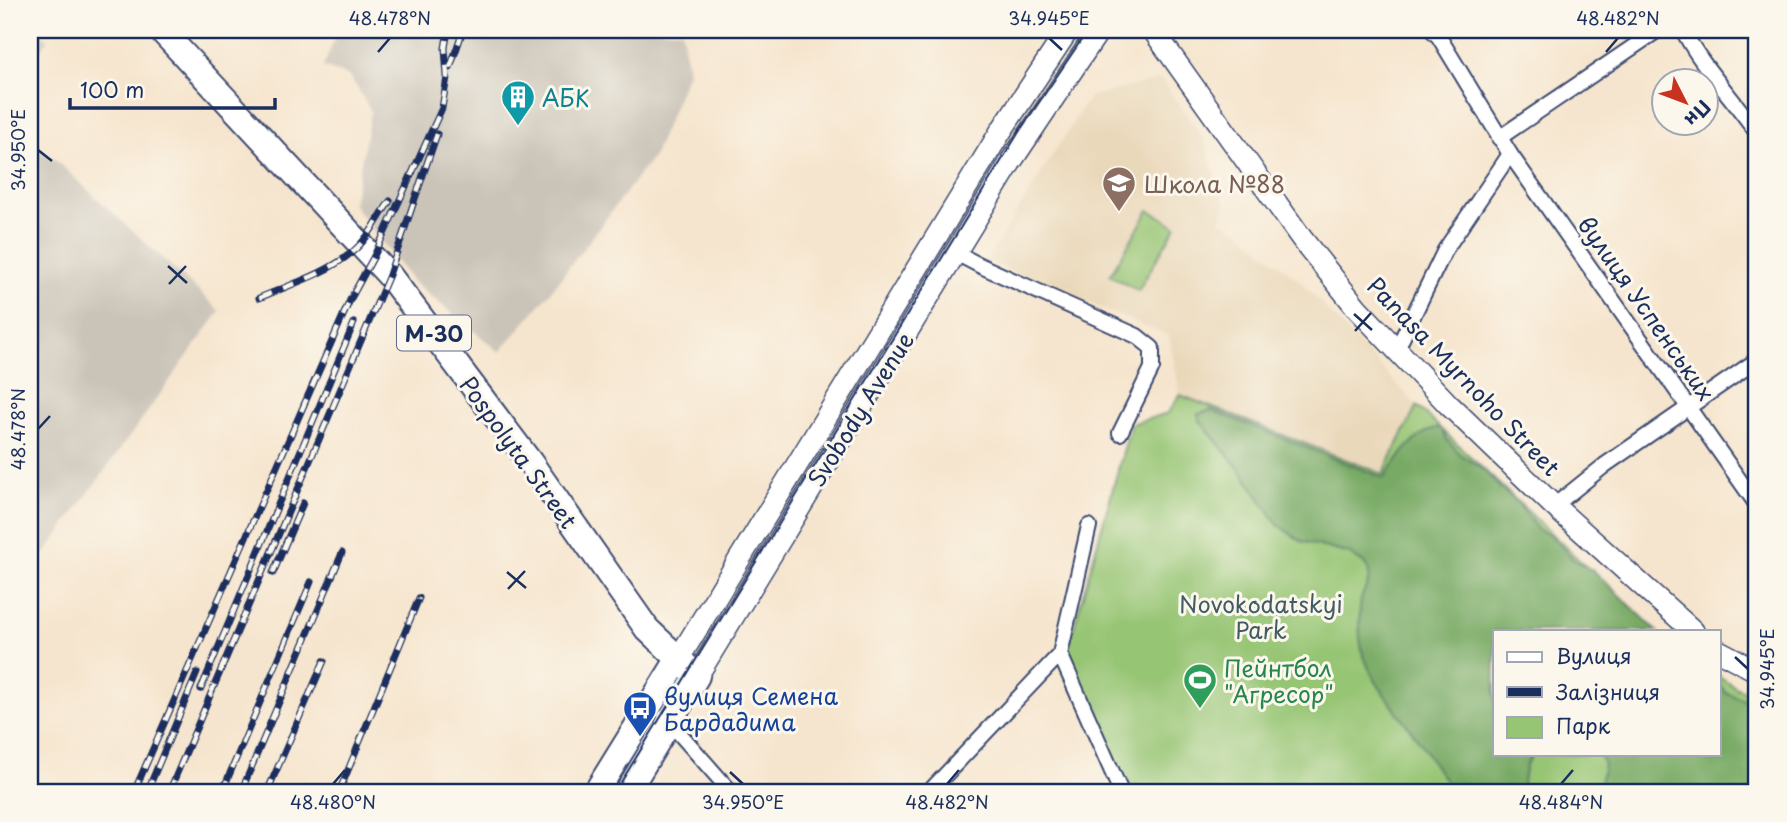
<svg xmlns="http://www.w3.org/2000/svg" width="1787" height="822" font-family="'Playpen Sans',sans-serif">
  <style>
    .built { fill: #ead8ba }
    .industrial { fill: #cac3b8 }
    .green { fill: #96c573; stroke: #587a68; stroke-width: 2 }
    .forest { fill: #78aa65; stroke: #4a6c62; stroke-width: 2 }
    .lines { fill: none; stroke-linecap: round; stroke-linejoin: round }
    .minor-casing { stroke: #3c4a6f; stroke-width: 18 }
    .secondary-casing { stroke: #3c4a6f; stroke-width: 24 }
    .trunk-casing { stroke: #3c4a6f; stroke-width: 28 }
    .minor { stroke: #fff; stroke-width: 14 }
    .secondary { stroke: #fff; stroke-width: 21 }
    .trunk { stroke: #fff; stroke-width: 24 }
    .tram { stroke: #1b2f5e; stroke-width: 2 }
    .rail-casing { stroke: #1b2f5e; stroke-width: 7 }
    .rail { stroke: #fbf7ec; stroke-width: 4.5; stroke-dasharray: 13; stroke-linecap: butt }
    .ticks { fill: none; stroke: #1b2f5e; stroke-width: 2.5 }
    .labels { text-anchor: middle; dominant-baseline: central; stroke-width: 6; stroke-linejoin: round; paint-order: stroke }
    .shield { fill: #fbf7ec; stroke: #5e6b89; stroke-width: 2 }
    .shield-label { font-size: 21px; font-weight: bold; fill: #1b2f5e }
    .culture-label { font-size: 23px; fill: #0d838f; stroke: #fbf7ec; text-anchor: start }
    .education-label { font-size: 23px; fill: #785e54; stroke: #fbf7ec; text-anchor: start }
    .street-label { font-size: 23px; fill: #1b2f5e; stroke: #fbf7ec }
    .park-label { font-size: 23px; fill: #405c64; stroke: #fbf7ec }
    .leisure-label { font-size: 23px; fill: #27864d; stroke: #fbf7ec; text-anchor: start }
    .transit-label { font-size: 23px; fill: #164399; stroke: #fbf7ec; text-anchor: start }
    .neatline { fill: none; stroke: #1b2f5e; stroke-width: 2.5 }
    .ticks-label { font-size: 18px; text-anchor: middle; fill: #1b2f5e }
  </style>
  <rect width="100%" height="100%" fill="#fbf7ec"/>
  <filter id="ink" filterUnits="userSpaceOnUse"><feTurbulence type="fractalNoise" baseFrequency=".0143" numOctaves="2"/><feDisplacementMap in="SourceGraphic" scale="14" xChannelSelector="R" yChannelSelector="G"/><feConvolveMatrix kernelMatrix="1 2 1 2 8 2 1 2 1" color-interpolation-filters="sRGB"/></filter>
  <filter id="wash" filterUnits="userSpaceOnUse"><feTurbulence type="fractalNoise" baseFrequency=".00686" numOctaves="4" result="noise"/><feDisplacementMap in="SourceGraphic" scale="28" xChannelSelector="R" yChannelSelector="G"/><feGaussianBlur stdDeviation="1.57" result="paint"/><feColorMatrix in="noise" values="0 0 0 0 0 0 0 0 0 0 0 0 0 0 0 0 0 1.4 0 .05"/><feComposite in="paint" operator="in"/></filter>
  <g filter="url(#wash)">
    <rect width="100%" height="100%" fill="#f6e5ce"/>
    <!-- built -->
    <path class="built" d="M1161,79L1203,138L1226,206L1220,220L1238,230L1304,285L1417,406L1383,474L1180,395L1169,336L986,261L1089,97Z"/>
    <!-- industrial -->
    <g class="industrial">
      <path d="M30,30H38L48,40L30,65Z"/>
      <path d="M338,30H682L688,72L654,155L548,295L500,352L412,281L353,204L371,111L350,76L323,67Z"/>
      <path d="M30,137L220,311L30,574Z"/>
    </g>
    <!-- green -->
    <g class="green">
      <path d="M1149,210L1176,226L1138,291L1110,275Z"/>
      <path d="M1180,395L1383,474L1417,406L1654,631H1495V754H1719V676L1737,688L1757,696V792H1127L1066,655L1131,424L1168,413Z"/>
    </g>
    <!-- forest -->
    <g class="forest">
      <path d="M1211,410L1384,478C1396,461 1418,428 1441,428L1447,440L1461,455L1485,471L1501,489L1518,503L1537,529L1550,535L1575,561L1594,571L1657,631H1495V754H1533L1526,765L1521,792C1507,792 1468,795 1457,790C1442,783 1431,757 1421,744C1401,714 1363,676 1360,638C1359,626 1359,612 1361,600C1364,587 1374,579 1366,565L1350,554L1301,541L1278,525L1245,476L1200,421L1198,414Z"/>
      <path d="M1719,684L1725,692L1757,706V792H1598L1604,764L1599,754H1719Z"/>
    </g>
  </g>
  <g filter="url(#ink)">
    <g class="lines">
      <!-- minor casing -->
      <g class="minor-casing">
        <g id="minor">
          <path d="M1432,30L1439,37L1510,154L1757,505"/>
          <path d="M1683,30C1701,66 1734,99 1757,133"/>
          <path d="M1499,138L1658,30"/>
          <path d="M956,253L979,265L1137,336L1152,348V368L1120,433"/>
          <path d="M1396,351L1445,250L1510,154"/>
          <path d="M1554,506L1605,465L1757,360"/>
          <path d="M1089,526L1060,654L1121,792"/>
          <path d="M665,717L731,792"/>
          <path d="M929,792L1060,654"/>
        </g>
      </g>
      <!-- secondary casing -->
      <g class="secondary-casing">
        <g id="secondary">
          <path d="M1153,30L1302,239L1357,308L1448,404L1554,506L1693,631"/>
          <path d="M1719,651L1757,671"/>
          <path d="M679,658L1001,131L1068,30"/>
          <path d="M697,676L1010,163L1099,30"/>
        </g>
      </g>
      <!-- trunk casing -->
      <g class="trunk-casing">
        <g id="trunk">
          <path d="M161,30L389,275L530,462L647,629L697,676L627,792"/>
          <path d="M596,792L679,658"/>
        </g>
      </g>
      <!-- minor -->
      <use href="#minor" class="minor"/>
      <!-- secondary -->
      <use href="#secondary" class="secondary"/>
      <!-- trunk -->
      <use href="#trunk" class="trunk"/>
      <!-- tram -->
      <path class="tram" d="M615,792L1019,132L1088,30"/>
      <!-- rail casing -->
      <g class="rail-casing">
        <g id="rail">
          <path d="M450,68L463,30"/>
          <path d="M259,298C289,285 326,274 351,253C368,240 378,218 390,201"/>
          <path d="M273,573L303,503"/>
          <path d="M201,689L354,323"/>
          <path d="M134,792L350,300L374,256L442,108L447,77L445,48L448,30"/>
          <path d="M147,792L197,673"/>
          <path d="M169,792L389,275L437,134"/>
          <path d="M222,792L311,582"/>
          <path d="M241,792L342,553"/>
          <path d="M267,792L324,661"/>
          <path d="M339,792L419,598"/>
        </g>
      </g>
      <!-- rail -->
      <use href="#rail" class="rail"/>
    </g>
  </g>
  <!-- ticks -->
  <path class="ticks" d="M1049,38L1062,50M378,52L390,38M1606,52L1618,38M38,150L52,161M168,266L187,283M169,284L186,266M1354,314L1372,330M1355,331L1371,313M38,429L50,416M507,572L526,588M508,589L525,571M1735,657L1748,669M730,772L743,784M333,784L345,770M947,784L959,770M1561,784L1573,770"/>
  <!-- icons -->
  <defs>
    <g id="building-pin" transform="scale(1.75)"><path d="M0 17L-7.5 6A9.5 9.5 0 1 1 7.5 6Z" fill="#0f9aa8" stroke="#fbf7ec"/><path d="M-4-6H4V6H1V3H-1V6H-4ZM-2.5-4.3h1.7v1.8h-1.7ZM.8-4.3h1.7v1.8H.8ZM-2.5-1h1.7V.8h-1.7ZM.8-1h1.7V.8H.8Z" fill="#fff"/></g>
    <g id="school-pin" transform="scale(1.75)"><path d="M0 17L-7.5 6A9.5 9.5 0 1 1 7.5 6Z" fill="#8d6e63" stroke="#fbf7ec"/><path d="M0-5L7-2L0 1L-7-2ZM-4 1L0 2.5L4 1V4Q0 6-4 4Z" fill="#fff"/></g>
    <g id="stadium-pin" transform="scale(1.75)"><path d="M0 17L-7.5 6A9.5 9.5 0 1 1 7.5 6Z" fill="#2e9e5b" stroke="#fbf7ec"/><path d="M0-5a6.5 5 0 1 0 0 10a6.5 5 0 1 0 0-10ZM-3.5-1.8h7v3.6h-7Z" fill="#fff"/></g>
    <g id="bus-pin" transform="scale(1.75)"><path d="M0 17L-7.5 6A9.5 9.5 0 1 1 7.5 6Z" fill="#1a4fb4" stroke="#fbf7ec"/><path d="M-5-6H5V4H4V6H2V4H-2V6H-4V4H-5ZM-3.5-4V0h7V-4ZM-3.5 1.2v1.5H-2V1.2ZM2 1.2v1.5H3.5V1.2Z" fill="#fff"/></g>
  </defs>
  <g fill-rule="evenodd">
    <use href="#building-pin" x="518" y="97"/>
    <use href="#school-pin" x="1119" y="183"/>
    <use href="#stadium-pin" x="1200" y="680"/>
    <use href="#bus-pin" x="640" y="708"/>
  </g>
  <g class="labels">
    <!-- shield labels -->
    <rect class="shield" x="397" y="315.5" width="74" height="35" rx="5"/>
    <g class="shield-label">
      <text x="434" y="333">М-30</text>
    </g>
    <!-- culture labels -->
    <g class="culture-label">
      <text x="542" y="97">АБК</text>
    </g>
    <!-- education labels -->
    <g class="education-label">
      <text x="1144" y="183">Школа №88</text>
    </g>
    <!-- street labels -->
    <g class="street-label">
      <text transform="translate(1647 308) rotate(55)">вулиця Успенських</text>
      <text transform="translate(1464 376) rotate(46)">Panasa Myrnoho Street</text>
      <text transform="translate(860 409) rotate(-58)">Svobody Avenue</text>
      <text transform="translate(519 452) rotate(54)">Pospolyta Street</text>
    </g>
    <!-- park labels -->
    <g class="park-label">
      <text x="1261" y="603">Novokodatskyi<tspan x="1261" dy="26">Park</tspan></text>
    </g>
    <!-- leisure labels -->
    <g class="leisure-label">
      <text x="1224" y="667">Пейнтбол<tspan x="1224" dy="26">"Агресор"</tspan></text>
    </g>
    <!-- transit labels -->
    <g class="transit-label">
      <text x="664" y="695">вулиця Семена<tspan x="664" dy="26">Бардадима</tspan></text>
    </g>
  </g>
  <!-- margin -->
  <rect width="1787" height="822" fill="none" stroke="#fbf7ec" stroke-width="77"/>
  <!-- legend -->
  <rect x="1493" y="630" width="228" height="126" fill="#fbf7ec" stroke="#a1a7b3" stroke-width="2"/>
  <rect x="1507" y="652" width="35" height="10" fill="#ffffff" stroke="#a1a7b3" stroke-width="2"/>
  <text x="1556" y="664" font-size="21" fill="#1b2f5e">Вулиця</text>
  <rect x="1507" y="687" width="35" height="10" fill="#1b2f5e" stroke="#a1a7b3" stroke-width="2"/>
  <text x="1556" y="700" font-size="21" fill="#1b2f5e">Залізниця</text>
  <rect x="1507" y="717" width="35" height="21" fill="#96c573" stroke="#a1a7b3" stroke-width="2"/>
  <text x="1556" y="734" font-size="21" fill="#1b2f5e">Парк</text>
  <!-- north arrow -->
  <g transform="translate(1685 102) rotate(132)"><circle r="33" fill="#fbf7ec" stroke="#a1a7b3" stroke-width="2"/>
  <path d="M0-5L12 26L0 18L-12 26Z" fill="#c8321e"/>
  <text y="-10" font-size="19" font-weight="bold" text-anchor="middle" fill="#1b2f5e">Пн</text>
  </g>
  <!-- scale -->
  <path d="M70 98v10h205v-10" fill="none" stroke="#1b2f5e" stroke-width="3.5"/>
  <text x="80" y="98" font-size="21" fill="#1b2f5e" stroke="#fbf7ec" stroke-width="5" paint-order="stroke">100 m</text>
  <rect x="38" y="38" width="1710" height="746" class="neatline"/>
  <g class="ticks-label">
    <text x="390" y="25">48.478°N</text>
    <text x="1049" y="25">34.945°E</text>
    <text x="1618" y="25">48.482°N</text>
    <text transform="translate(19 150) rotate(-90)" y="6">34.950°E</text>
    <text transform="translate(19 429) rotate(-90)" y="6">48.478°N</text>
    <text transform="translate(1768 669) rotate(-90)" y="6">34.945°E</text>
    <text x="333" y="809">48.480°N</text>
    <text x="743" y="809">34.950°E</text>
    <text x="947" y="809">48.482°N</text>
    <text x="1561" y="809">48.484°N</text>
  </g>
</svg>
